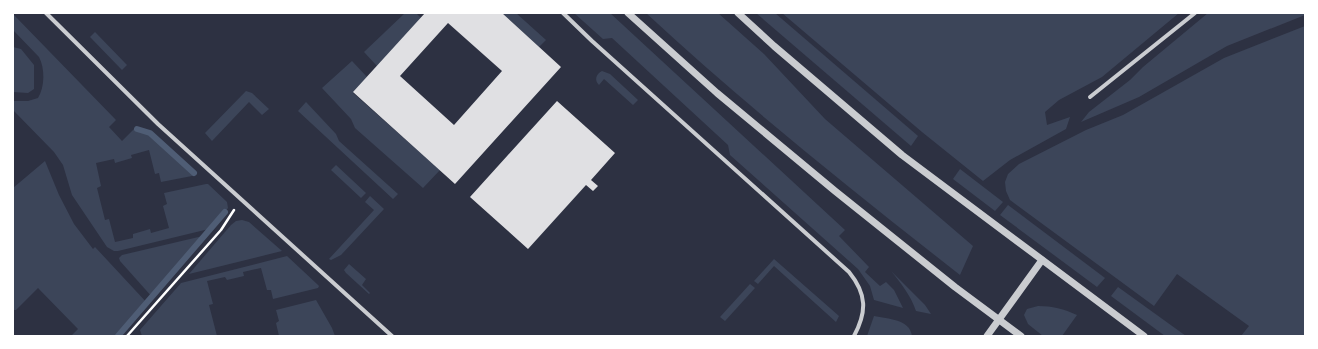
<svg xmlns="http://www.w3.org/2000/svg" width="1318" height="349" font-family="'PT Sans Narrow',sans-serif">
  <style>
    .green { fill: #3c4559 }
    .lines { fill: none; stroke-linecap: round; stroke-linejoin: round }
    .stream { stroke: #4f5d75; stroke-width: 6 }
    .building { fill: #e0e0e3; fill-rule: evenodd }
    .path { stroke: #fff; stroke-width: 2.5 }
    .minor { stroke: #caccd0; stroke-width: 4 }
    .tertiary { stroke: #caccd0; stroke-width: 7 }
  </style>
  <rect width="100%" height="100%" fill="#2d3142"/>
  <!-- green -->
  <g class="green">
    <path d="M405,13H416L421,18L377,66L364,52Z"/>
    <path d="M502,13H516L546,40L539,47Z"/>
    <path d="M574,13H610L845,230L839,236L869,267L865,272L880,286L886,282L894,290L903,308L874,300L870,286L858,269L730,155L728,145L612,38L603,39Z"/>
    <path d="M646,13H718L764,54L825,119L973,246L960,275C853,191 746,106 646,13Z"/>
    <path d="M756,13H775L918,136L911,146Z"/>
    <path d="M782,13H1179L1102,77L1059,100L1045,112L1047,125L1070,117L1066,129L1010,160L983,181L922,132Z"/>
    <path d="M1208,13H1305V15L1227,46L1139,97L1081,122L1089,112L1130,80L1143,67Z"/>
    <path d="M13,14L116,120L109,127L122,141L136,127L151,131L197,173L192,176L161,182L159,173L155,174L149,150L131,155L132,158L115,163L114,159L96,163L101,186L97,188L105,220L109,219L115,242L133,238V234L150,229L151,233L169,228L163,206L167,204L164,193L206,184H208L227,202L228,208L213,228L118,251H114L107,247L72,195L63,165L54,152L13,110V101H28L38,98C45,87 45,68 39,57L13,30Z"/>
    <path d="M1305,26V336H1241L1249,326L1177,274L1154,306L1010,200L1006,191L1005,182L1008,174L1019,164L1086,130L1123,115L1224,58Z"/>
    <path d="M95,32L127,65L122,70L90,37Z"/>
    <path d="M13,47L21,49L34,65V89L28,93L13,92Z"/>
    <path d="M352,61L367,77L353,93L440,170L423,188L355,128L351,119L322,88Z"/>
    <path d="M602,71L610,74L638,100L633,105L604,79L599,85C594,80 596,74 602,71Z"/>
    <path d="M246,91L252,93L269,109L262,115L249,102L212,141L205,133Z"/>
    <path d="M306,102L336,134L339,141L398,194L393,199L298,111Z"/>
    <path d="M45,161L59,195L74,224L93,249L95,247L148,304L120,336H71L78,329L38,288L16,310H13V188Z"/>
    <path d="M336,165L366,193L361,198L331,170Z"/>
    <path d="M960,169L1003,202L995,211L953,179Z"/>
    <path d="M370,196L384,209L341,255L331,260L329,259L374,210L365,202Z"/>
    <path d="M1008,205L1105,278L1097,287L1000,215Z"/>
    <path d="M242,220L249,222L282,251L189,274L231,225L236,221Z"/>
    <path d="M207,235L153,298L120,261L119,258L122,255Z"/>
    <path d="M287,256L317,284L319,286L318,288L273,299L271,290H267L261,268L243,272L244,276L227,280L225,277L207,281L213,304L209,305L217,336H142L140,330L181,283Z"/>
    <path d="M774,259L839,316L836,322L774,266L758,284L754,281Z"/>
    <path d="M349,264L366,279L362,285L370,293L369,294L346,273L344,270Z"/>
    <path d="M891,271L925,305L931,314L916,311C911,296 901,283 891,271Z"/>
    <path d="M750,284L755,288L725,321L720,317Z"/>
    <path d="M1118,287L1186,336H1165L1111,296Z"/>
    <path d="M316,300L332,328L335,336H279L276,323L279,321L276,310Z"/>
    <path d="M1038,306C1052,306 1064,309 1077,315L1062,336H1043L1028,324L1024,315L1027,309Z"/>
    <path d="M874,316C888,319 910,319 912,336H867Z"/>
  </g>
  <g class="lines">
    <!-- stream -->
    <g class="stream">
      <path d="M137,129L150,133L194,173"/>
      <path d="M118,336L225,212"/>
    </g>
  </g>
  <!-- building -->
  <g class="building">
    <path d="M425,13H502L561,67L455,184L353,92ZM448,23L502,71L454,125L400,76Z"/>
    <path d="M557,101L615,153L591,180L598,186L593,191L586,185L528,249L470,197Z"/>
  </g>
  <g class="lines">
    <!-- path -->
    <path class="path" d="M127,336L221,230L234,210"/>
    <!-- minor -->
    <g class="minor">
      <path d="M46,13L158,124L392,336"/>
      <path d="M563,13L592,41L849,272C867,294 867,312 854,336"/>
      <path d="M1090,97L1195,13"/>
    </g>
    <!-- tertiary -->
    <g class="tertiary">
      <path d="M628,13L717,93L835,191L955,287L1021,336"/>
      <path d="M738,13L774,46L902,155L1144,336"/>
      <path d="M987,336L1042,260"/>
    </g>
  </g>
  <!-- border -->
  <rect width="1318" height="349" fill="none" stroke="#ffffff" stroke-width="28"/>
</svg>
